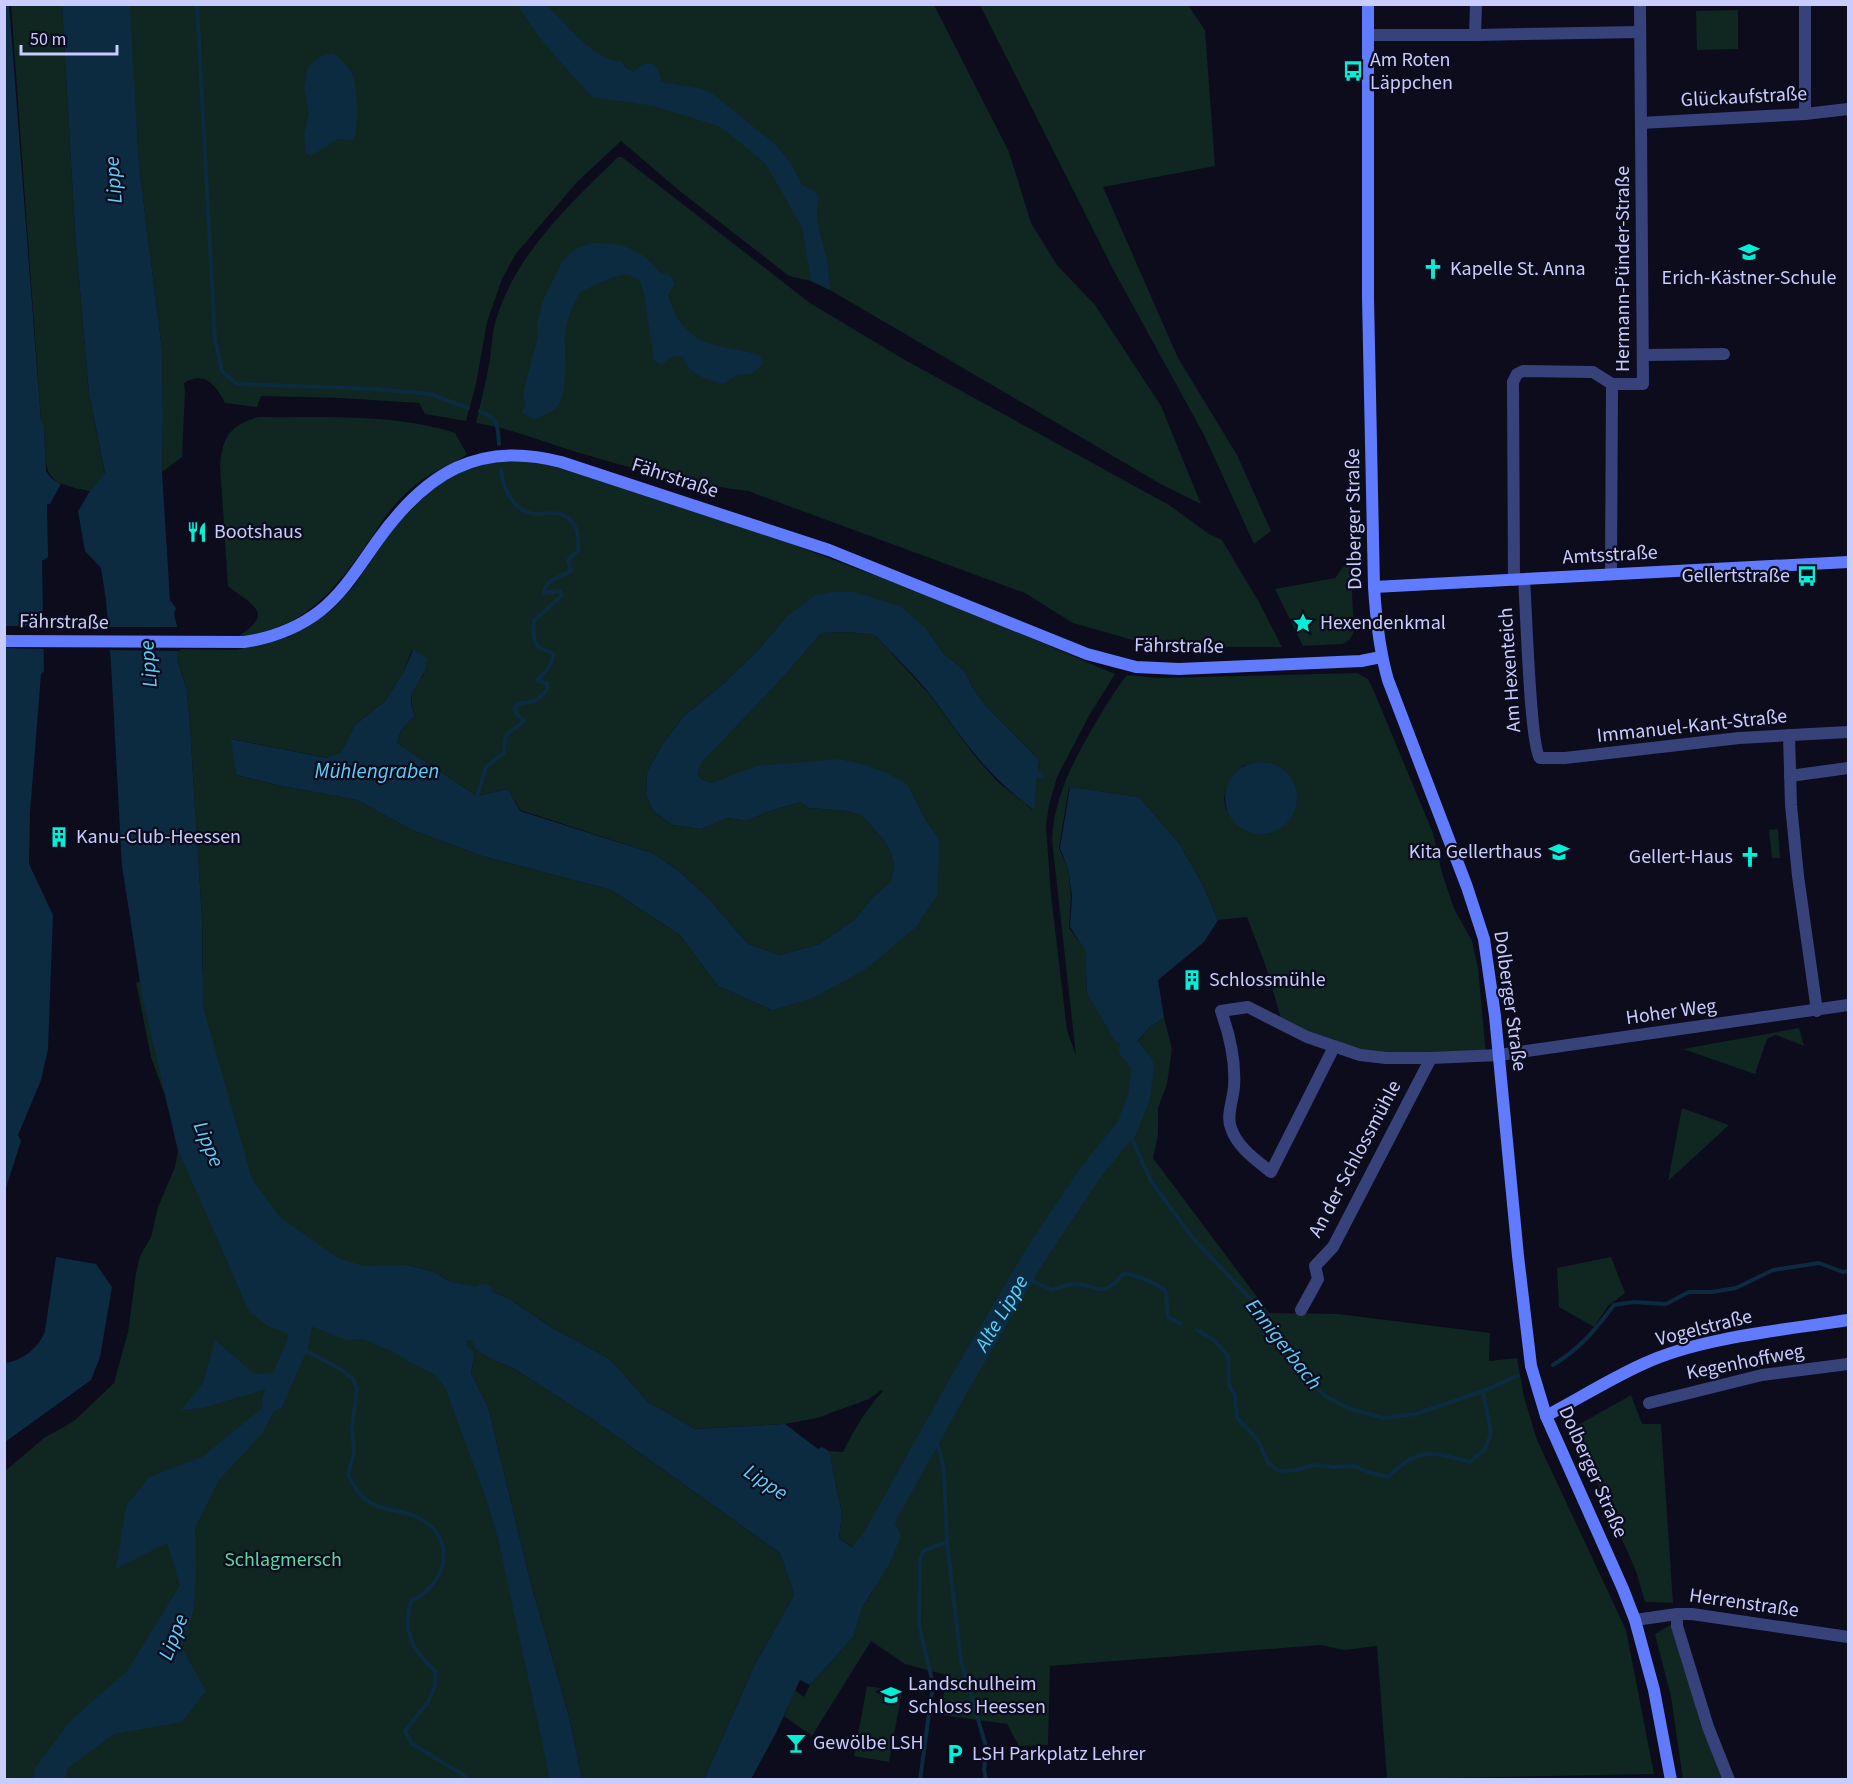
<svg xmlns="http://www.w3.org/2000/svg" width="1853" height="1784" font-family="'Source Sans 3',sans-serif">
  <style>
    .green { fill: #0f2621; fill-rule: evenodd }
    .water { fill: #0c2b40 }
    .pier { fill: #0c0c1d }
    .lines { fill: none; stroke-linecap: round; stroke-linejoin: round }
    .stream { stroke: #0c2b40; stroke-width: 4 }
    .river { stroke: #0c2b40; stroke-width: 22 }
    .street { stroke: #37427b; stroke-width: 12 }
    .secondary { stroke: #607bfd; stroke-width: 12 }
    .labels { text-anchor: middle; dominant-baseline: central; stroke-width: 4.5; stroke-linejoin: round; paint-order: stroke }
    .poi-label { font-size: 20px; fill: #c8ccfe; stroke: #0c0c1d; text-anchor: start }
    .street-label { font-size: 20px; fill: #c8ccfe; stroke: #0c0c1d }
    .park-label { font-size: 20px; fill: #56dca0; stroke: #0c0c1d }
    .water-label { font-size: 21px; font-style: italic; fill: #57d2fd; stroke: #0c0c1d }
  </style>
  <rect width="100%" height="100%" fill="#0c0c1d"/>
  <!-- green -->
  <g class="green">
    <path d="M11,5H62L75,232L89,394L105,474L90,491C39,482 47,472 44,427L41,421Z"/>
    <path d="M129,5H934L1009,152L1031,223L1057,265L1095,305L1161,406L1201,504L1159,483L830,290L811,281L789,276L681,192L621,141L577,182L515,255L502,279L487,322L476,384L466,421L425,414L419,403L341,398L261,396L257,407L225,403C217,386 204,370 184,383L185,391L182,457L162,472L163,417L162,349L139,165Z"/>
    <path d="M980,5H1188L1205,30L1215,166L1103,187L1178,358L1237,455L1271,531L1254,544L1204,435L1114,271Z"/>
    <path d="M1738,10V49L1697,50L1696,11Z"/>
    <path d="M618,157H622L810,303L905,360L1169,505L1209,534L1222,540L1260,604L1282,647H1163L1150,645L1073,623L1025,593L748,491C689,484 630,468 573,451C541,441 510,428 476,423C481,402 486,381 490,359C491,349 492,338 494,327C511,258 569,205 618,157Z"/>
    <path d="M258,417C323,418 393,413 455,433L467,454C458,462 446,466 435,472C419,480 405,493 393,507C384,517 377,530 369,541C334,592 304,629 237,637C277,612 251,605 228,586L220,465C223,435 230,426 258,417Z"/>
    <path d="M515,461L551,465L778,539L951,604L1115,674L1090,714L1057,777L1049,805L1046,826L1051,895L1067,1030L1076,1056L1052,840C1054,796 1074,760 1096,722C1106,706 1115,690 1127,675L1158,678L1357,673L1368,679L1373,689L1433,833L1442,873L1454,909L1472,941L1478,968L1486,1054C1429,1054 1365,1063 1312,1038C1302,1033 1291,1025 1281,1018L1266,967L1247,917L1218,920L1202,883L1179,843L1139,797L1069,787L1059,848L1068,869L1071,896L1069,928L1085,949L1087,993L1131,1049L1151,1026L1164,1018L1172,1049L1167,1084L1158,1108V1135L1153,1158L1269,1313L1338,1314L1490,1333L1489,1361L1517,1358L1524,1397L1537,1440L1626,1630L1654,1774L1387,1779L1377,1646L1344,1650L1321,1645L1050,1666L1048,1745L1019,1746L1007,1724L941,1715L946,1675L905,1664L871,1641L812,1736L784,1716L795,1690L804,1697L810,1685L854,1636L863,1606L872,1592L853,1547L839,1538L842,1514L829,1451L843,1452C854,1430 866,1409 883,1391L881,1390L869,1399L817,1418L785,1424L695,1429L647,1401L610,1359L549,1326L508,1298L492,1292L449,1281L434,1272L408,1265L477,1455L559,1779L5,1780V1471L44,1438L74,1421L114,1383L128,1332L136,1273L140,1256L151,1237L158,1207L175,1167L178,1150L165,1096L151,1057L136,982L203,970L202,918L190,727L187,691L177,659V649L236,650L289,637L332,610L354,586L399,520L434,486L459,473L484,464ZM786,617L925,627L944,654L964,670L972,687L987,707L1039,760L1038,771L1043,778L1037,776L1033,810L998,782L974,755L930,695L875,635L849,632L821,633L787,673L700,763L698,774L701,779L711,783L728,777L908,785L926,820L939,838L772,1010L718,986L680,935L611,890L482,856L412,830L357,800L282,786L236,775L232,739L328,758L341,752L355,725L385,701L404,671L412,650L424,674C411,691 408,695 415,716L401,730L397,743L477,796L508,789L520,810L652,853L679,871L707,897L748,944L780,955L819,944L855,919L872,898L891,881L894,865L890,850L882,838L861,815L847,811L808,808L801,802L769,811L747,821L728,818L701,829L673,825L653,811L646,795L647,772L662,745L684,716L724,683L761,647ZM1263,762L1277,766L1226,810L1224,799L1226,789L1243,766Z"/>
    <path d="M1350,558L1354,630C1352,637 1350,641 1342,644L1303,646L1275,589L1335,578Z"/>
    <path d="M1778,829L1780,858H1772L1769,830Z"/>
    <path d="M1799,1028L1804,1046L1776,1035L1767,1039L1755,1074L1683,1049Z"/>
    <path d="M1682,1108L1729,1125L1668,1181Z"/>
    <path d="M1611,1257L1625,1293L1608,1306L1594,1327L1559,1307L1557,1268Z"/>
    <path d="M467,1340L472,1341L493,1360L513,1368L591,1418L780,1553L794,1595L755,1664L704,1779H582L570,1720L531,1584L488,1407L471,1373L474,1357L467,1347Z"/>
    <path d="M1631,1395L1642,1424H1661L1673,1603L1645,1602L1636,1571L1573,1428Z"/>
    <path d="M1672,1624L1701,1726L1725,1779H1683L1671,1697L1655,1634Z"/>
    <path d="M867,1686L902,1692L889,1762L854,1756Z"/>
  </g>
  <!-- water -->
  <g class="water">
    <path d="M9,4L41,421L44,426L46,471L51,478L61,484L50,504H47L48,557L42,561L44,671L41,674L30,813L29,864L53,915L48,1049L41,1080L18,1135L21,1141L5,1191L4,5Z"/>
    <path d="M62,5H130L139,165L162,349L163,417L162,472L170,600L176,608L174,614L177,626V659L187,691L190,727L202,918L203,1006L252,1179L280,1217L338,1258L364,1266L408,1265L434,1272L449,1281L476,1287L480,1284L491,1285L492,1292L508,1298L549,1326L610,1359L647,1401L695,1429L785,1424L818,1449L822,1447L829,1451L842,1514L839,1538L852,1547L881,1511L891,1515L901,1536L889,1565L863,1606L854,1636L810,1685L800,1680L776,1733L751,1779H704L755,1664L794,1595L780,1553L591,1418L513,1368L493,1360L475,1349L472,1341L467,1340V1347L473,1350L474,1357L471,1373L488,1407L531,1584L570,1720L582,1779H550L499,1543L488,1504L445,1387L434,1374L407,1361L397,1354L363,1339L346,1340L313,1327L288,1333L267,1326L249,1311L178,1150L142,995L122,866L111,664L106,600L101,568L85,551L78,511L90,491L105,473L89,394L75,232Z"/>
    <path d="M517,5H547C562,21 598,64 621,61L625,67L633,72C637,70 640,65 644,64C657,60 661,73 661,82L704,89L713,94L776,145L789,161L803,186L815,191L819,198C813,219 823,240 827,260C829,270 829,280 830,290L811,281L802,227L765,163L721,127L654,106L592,97L543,42Z"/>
    <path d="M333,53C341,59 348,65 352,74C358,88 360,126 353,140L338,139L311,156L306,153L304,134L309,114L304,88L308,67L321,56Z"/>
    <path d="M594,243C626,243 641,249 661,274L667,272L675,283L668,295C685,349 712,342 759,355L764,363L751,374L737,375L724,384C707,380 689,375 683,357C673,353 669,360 661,365L654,360L644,295L640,281L628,274C609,277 597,285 580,292C574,303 569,315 566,327C562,349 572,392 555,409C551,413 540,416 535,420L521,412L526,405L523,396L524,389L538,336L537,322L544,298L561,264L569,254L577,248Z"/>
    <path d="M832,592H854L900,606L925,627L944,654L964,670L972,687L987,707L1039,760L1038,771L1043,773L1044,778L1037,777L1034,810C986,775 966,743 932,697C915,675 893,655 875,635L849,632L821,633L787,673L701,763L698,774L701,779L711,783L757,766L839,759L866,765L889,774L908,785L926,820L939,838L938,894L915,928L866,969L813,998L772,1010L718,986L680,935L611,890L482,856L412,830L357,800L282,786L236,775L231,739L327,758L341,752L355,725L385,701L404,671L413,650L427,658C426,664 426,671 422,676C412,694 407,695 415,716L401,730L397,743L477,796L508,789L520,811L652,853L679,871L707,897L748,944L780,955L819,944L855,919L872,898L891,881L894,865L890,850L882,838L861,815L847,811L808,808L801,802L769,811L747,821L728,818L701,829L673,825L653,811L646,795L647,772L662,745L684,716L724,683L761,647L786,617L815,595Z"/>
    <circle cx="1261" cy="798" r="36"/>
    <path d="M1070,787L1139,797L1179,843L1202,883L1218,920L1204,942L1158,980L1164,1018L1151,1026L1130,1049L1115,1041L1087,993L1085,950L1070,927L1072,896L1068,869L1060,848Z"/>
    <path d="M56,1257L96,1264L112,1287L100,1357L91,1380L5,1442V1363C23,1360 39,1348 45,1331Z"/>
    <path d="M215,1340L254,1374L293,1372L263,1433L219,1480L195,1528L196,1568L194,1608L182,1648L206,1691L182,1722L114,1734L68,1768L65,1779H33L35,1768L72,1719L127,1671L180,1585L167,1543L116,1569L126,1506L149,1477L202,1457L261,1409L267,1389L202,1408L181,1410L203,1383Z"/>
  </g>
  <!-- pier -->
  <g class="pier">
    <path d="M5,626H46V649L5,648Z"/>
    <path d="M105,627H180V651L107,650Z"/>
  </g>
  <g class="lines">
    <!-- stream -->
    <g class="stream">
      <path d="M197,4L215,340L222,371L237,384L375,389L430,394L468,408"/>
      <path d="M480,411C500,420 497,424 499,444"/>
      <path d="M477,796L486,767L504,753C505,727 508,736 524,721L516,713L515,708L518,704L536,701L547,690V683L537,681L549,667L554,654C550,651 546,651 541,649C532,644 533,630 534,621L562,595L560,591L544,593C545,579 560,577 571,571L568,560L578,551C580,531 574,512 550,513C546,513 541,514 536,514C514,512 503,490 501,470"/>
      <path d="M1127,1128L1151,1181L1192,1237L1256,1305L1310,1381L1325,1396L1348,1408L1384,1418L1416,1414L1483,1391L1517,1376"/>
      <path d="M1023,1277L1052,1290C1059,1288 1067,1284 1075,1284C1102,1285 1100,1301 1124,1273C1140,1277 1153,1281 1166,1291L1168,1317L1181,1324"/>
      <path d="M1197,1330L1214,1340L1228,1356L1229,1385L1235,1396L1237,1418L1258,1440L1268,1463L1279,1471L1297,1470L1314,1465L1335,1467L1354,1466L1368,1472L1388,1477C1419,1446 1431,1452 1470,1462L1485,1449L1491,1433L1483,1391"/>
      <path d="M297,1346L342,1370L353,1379L357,1389L352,1428L354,1452L348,1475C355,1488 361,1499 375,1505C389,1512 405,1510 419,1518C458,1538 447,1585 411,1601C402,1631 412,1650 435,1671V1686L428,1702L405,1731L412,1744L465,1776L466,1780"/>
      <path d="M1553,1365C1581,1348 1595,1330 1614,1305L1634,1302L1666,1304L1689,1292H1712L1736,1288L1773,1270L1819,1263L1843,1272L1848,1271"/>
      <path d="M931,1434L940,1451L944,1471L947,1542L961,1661L987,1750L984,1769L986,1780"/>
      <path d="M920,1780L933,1684L919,1625L920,1560L923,1551L947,1542"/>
    </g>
    <!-- river -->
    <g class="river">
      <path d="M273,1400L297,1346L306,1301"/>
      <path id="s1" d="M872,1541L961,1381L1036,1254L1093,1169L1127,1128L1139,1097L1143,1066L1130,1049"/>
    </g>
    <!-- street -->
    <g class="street">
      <path d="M1805,4V114"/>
      <path d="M1368,35H1475L1640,32"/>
      <path d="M1475,35L1476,4"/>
      <path d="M1641,123L1805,114L1848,109"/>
      <path d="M1644,355L1724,354"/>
      <path d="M1611,574L1612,384H1643L1640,4"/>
      <path d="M1524,579C1526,604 1530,747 1540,758H1565L1739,738L1848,732"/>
      <path d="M1514,580L1513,382L1517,374L1523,371L1593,372L1612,384"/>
      <path d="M1789,735L1791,805L1798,876L1817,1011"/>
      <path d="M1790,776L1848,768"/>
      <path d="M1334,1047L1271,1172C1256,1160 1237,1147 1231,1128C1226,1116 1233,1100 1234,1087C1236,1060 1230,1036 1221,1011L1248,1007L1307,1037L1360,1055L1386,1058H1431L1499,1055L1848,1005"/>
      <path d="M1301,1310L1318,1279L1315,1266L1333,1247L1431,1058"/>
      <path d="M1649,1403L1762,1375L1848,1364"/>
      <path d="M1677,1614V1626L1708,1727L1729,1780"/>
      <path d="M1635,1620L1677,1614H1692L1848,1637"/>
    </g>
    <!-- secondary -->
    <g class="secondary">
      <path d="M1368,4V298L1374,587C1376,619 1379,649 1388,680L1467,887L1484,939L1495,1016L1518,1256L1531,1366L1546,1416L1623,1589L1635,1620L1654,1690L1671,1780"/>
      <path d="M1374,587L1848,562"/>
      <path d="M4,641L244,642C271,638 298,628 320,611C344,592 360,565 378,540C425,474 478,440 561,462L829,550L1087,654L1136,667L1179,669L1361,661L1381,657"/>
      <path d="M1546,1416C1578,1399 1610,1379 1643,1364C1700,1337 1785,1330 1848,1320"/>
    </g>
  </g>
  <!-- icons -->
  <defs>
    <g id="bus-bare" transform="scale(1.62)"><path d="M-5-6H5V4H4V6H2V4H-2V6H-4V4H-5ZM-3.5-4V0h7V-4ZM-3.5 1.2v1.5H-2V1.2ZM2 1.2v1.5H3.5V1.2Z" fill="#03efd8" stroke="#0c0c1d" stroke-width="2.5" paint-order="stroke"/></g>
    <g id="school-bare" transform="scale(1.62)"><path d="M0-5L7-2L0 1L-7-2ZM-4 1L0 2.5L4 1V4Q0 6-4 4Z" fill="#03efd8" stroke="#0c0c1d" stroke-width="2.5" paint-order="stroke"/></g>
    <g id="church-bare" transform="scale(1.62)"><path d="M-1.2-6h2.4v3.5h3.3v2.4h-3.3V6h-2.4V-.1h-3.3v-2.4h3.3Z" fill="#03efd8" stroke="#0c0c1d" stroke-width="2.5" paint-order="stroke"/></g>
    <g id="restaurant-bare" transform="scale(1.62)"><path d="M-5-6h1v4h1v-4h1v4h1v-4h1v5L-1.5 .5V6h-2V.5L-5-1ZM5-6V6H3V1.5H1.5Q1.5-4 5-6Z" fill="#03efd8" stroke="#0c0c1d" stroke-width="2.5" paint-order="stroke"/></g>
    <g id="sight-bare" transform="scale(1.62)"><path d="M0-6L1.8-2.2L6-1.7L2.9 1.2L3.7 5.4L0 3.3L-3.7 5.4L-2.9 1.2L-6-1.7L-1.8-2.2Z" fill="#03efd8" stroke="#0c0c1d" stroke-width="2.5" paint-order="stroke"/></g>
    <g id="building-bare" transform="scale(1.62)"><path d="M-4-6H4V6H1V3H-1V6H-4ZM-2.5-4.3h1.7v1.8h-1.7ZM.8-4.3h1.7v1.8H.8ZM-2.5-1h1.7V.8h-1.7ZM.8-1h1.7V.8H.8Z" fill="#03efd8" stroke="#0c0c1d" stroke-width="2.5" paint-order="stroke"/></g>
    <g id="bar-bare" transform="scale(1.62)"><path d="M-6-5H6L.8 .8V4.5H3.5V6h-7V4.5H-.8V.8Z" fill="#03efd8" stroke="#0c0c1d" stroke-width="2.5" paint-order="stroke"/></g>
    <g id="parking-bare" transform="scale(1.62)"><path d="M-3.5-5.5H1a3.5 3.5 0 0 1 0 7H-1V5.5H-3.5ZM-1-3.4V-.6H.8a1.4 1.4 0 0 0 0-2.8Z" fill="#03efd8" stroke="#0c0c1d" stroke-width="2.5" paint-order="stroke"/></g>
  </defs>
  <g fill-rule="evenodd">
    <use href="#bus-bare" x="1353" y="71"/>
    <use href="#school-bare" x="1749" y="252"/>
    <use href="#church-bare" x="1433" y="269"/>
    <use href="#restaurant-bare" x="197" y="532"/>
    <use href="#bus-bare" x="1807" y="576"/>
    <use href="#sight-bare" x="1303" y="623"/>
    <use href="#building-bare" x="59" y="837"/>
    <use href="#school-bare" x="1559" y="852"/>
    <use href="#church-bare" x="1750" y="857"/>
    <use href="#building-bare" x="1192" y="980"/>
    <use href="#school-bare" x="891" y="1695"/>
    <use href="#bar-bare" x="796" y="1743"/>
    <use href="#parking-bare" x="955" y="1754"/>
  </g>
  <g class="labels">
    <!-- poi labels -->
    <g class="poi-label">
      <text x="1370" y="60">Am Roten<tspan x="1370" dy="23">Läppchen</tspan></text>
      <text x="1450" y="269">Kapelle St. Anna</text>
      <text x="1749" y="278" text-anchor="middle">Erich-Kästner-Schule</text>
      <text x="214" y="532">Bootshaus</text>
      <text x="1790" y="576" text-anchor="end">Gellertstraße</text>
      <text x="1320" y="623">Hexendenkmal</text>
      <text x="76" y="837">Kanu-Club-Heessen</text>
      <text x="1542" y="852" text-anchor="end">Kita Gellerthaus</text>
      <text x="1733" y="857" text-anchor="end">Gellert-Haus</text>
      <text x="1209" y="980">Schlossmühle</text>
      <text x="908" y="1684">Landschulheim<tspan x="908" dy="23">Schloss Heessen</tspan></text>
      <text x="813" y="1743">Gewölbe LSH</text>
      <text x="972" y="1754">LSH Parkplatz Lehrer</text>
    </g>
    <!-- street labels -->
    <g class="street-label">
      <text transform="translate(1744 97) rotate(-3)">Glückaufstraße</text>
      <text transform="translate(1623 269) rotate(-90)">Hermann-Pünder-Straße</text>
      <text transform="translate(675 478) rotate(18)">Fährstraße</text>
      <text transform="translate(1354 519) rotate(-91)">Dolberger Straße</text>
      <text transform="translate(1610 555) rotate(-3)">Amtsstraße</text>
      <text transform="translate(64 622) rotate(1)">Fährstraße</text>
      <text transform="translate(1179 646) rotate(1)">Fährstraße</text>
      <text transform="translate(1510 670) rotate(-94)">Am Hexenteich</text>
      <text transform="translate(1692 726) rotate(-6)">Immanuel-Kant-Straße</text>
      <text transform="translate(1510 1001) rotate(82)">Dolberger Straße</text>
      <text transform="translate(1671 1012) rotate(-8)">Hoher Weg</text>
      <text transform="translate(1355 1159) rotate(-62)">An der Schlossmühle</text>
      <text transform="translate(1704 1328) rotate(-14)">Vogelstraße</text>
      <text transform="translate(1745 1362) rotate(-11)">Kegenhoffweg</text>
      <text transform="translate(1593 1472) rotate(66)">Dolberger Straße</text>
      <text transform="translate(1744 1603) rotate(8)">Herrenstraße</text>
    </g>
    <!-- park labels -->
    <g class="park-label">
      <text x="283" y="1560">Schlagmersch</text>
    </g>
    <!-- water labels -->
    <g class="water-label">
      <text transform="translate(113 180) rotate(-94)">Lippe</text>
      <text transform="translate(148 664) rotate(-94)">Lippe</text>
      <text x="377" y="771">Mühlengraben</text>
      <text transform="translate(209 1144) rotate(67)">Lippe</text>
      <text stroke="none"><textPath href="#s1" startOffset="262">Alte Lippe</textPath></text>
      <text transform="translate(1284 1344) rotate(52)">Ennigerbach</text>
      <text transform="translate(766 1482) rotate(33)">Lippe</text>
      <text transform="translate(173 1637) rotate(-69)">Lippe</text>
    </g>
  </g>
  <!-- border -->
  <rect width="1853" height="1784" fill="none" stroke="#c8ccfe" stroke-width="12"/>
  <!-- scale -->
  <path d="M21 45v9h96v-9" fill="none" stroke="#c8ccfe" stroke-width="3"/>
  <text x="30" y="45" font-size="18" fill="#c8ccfe" stroke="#0c0c1d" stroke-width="4.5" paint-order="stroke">50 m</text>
</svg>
